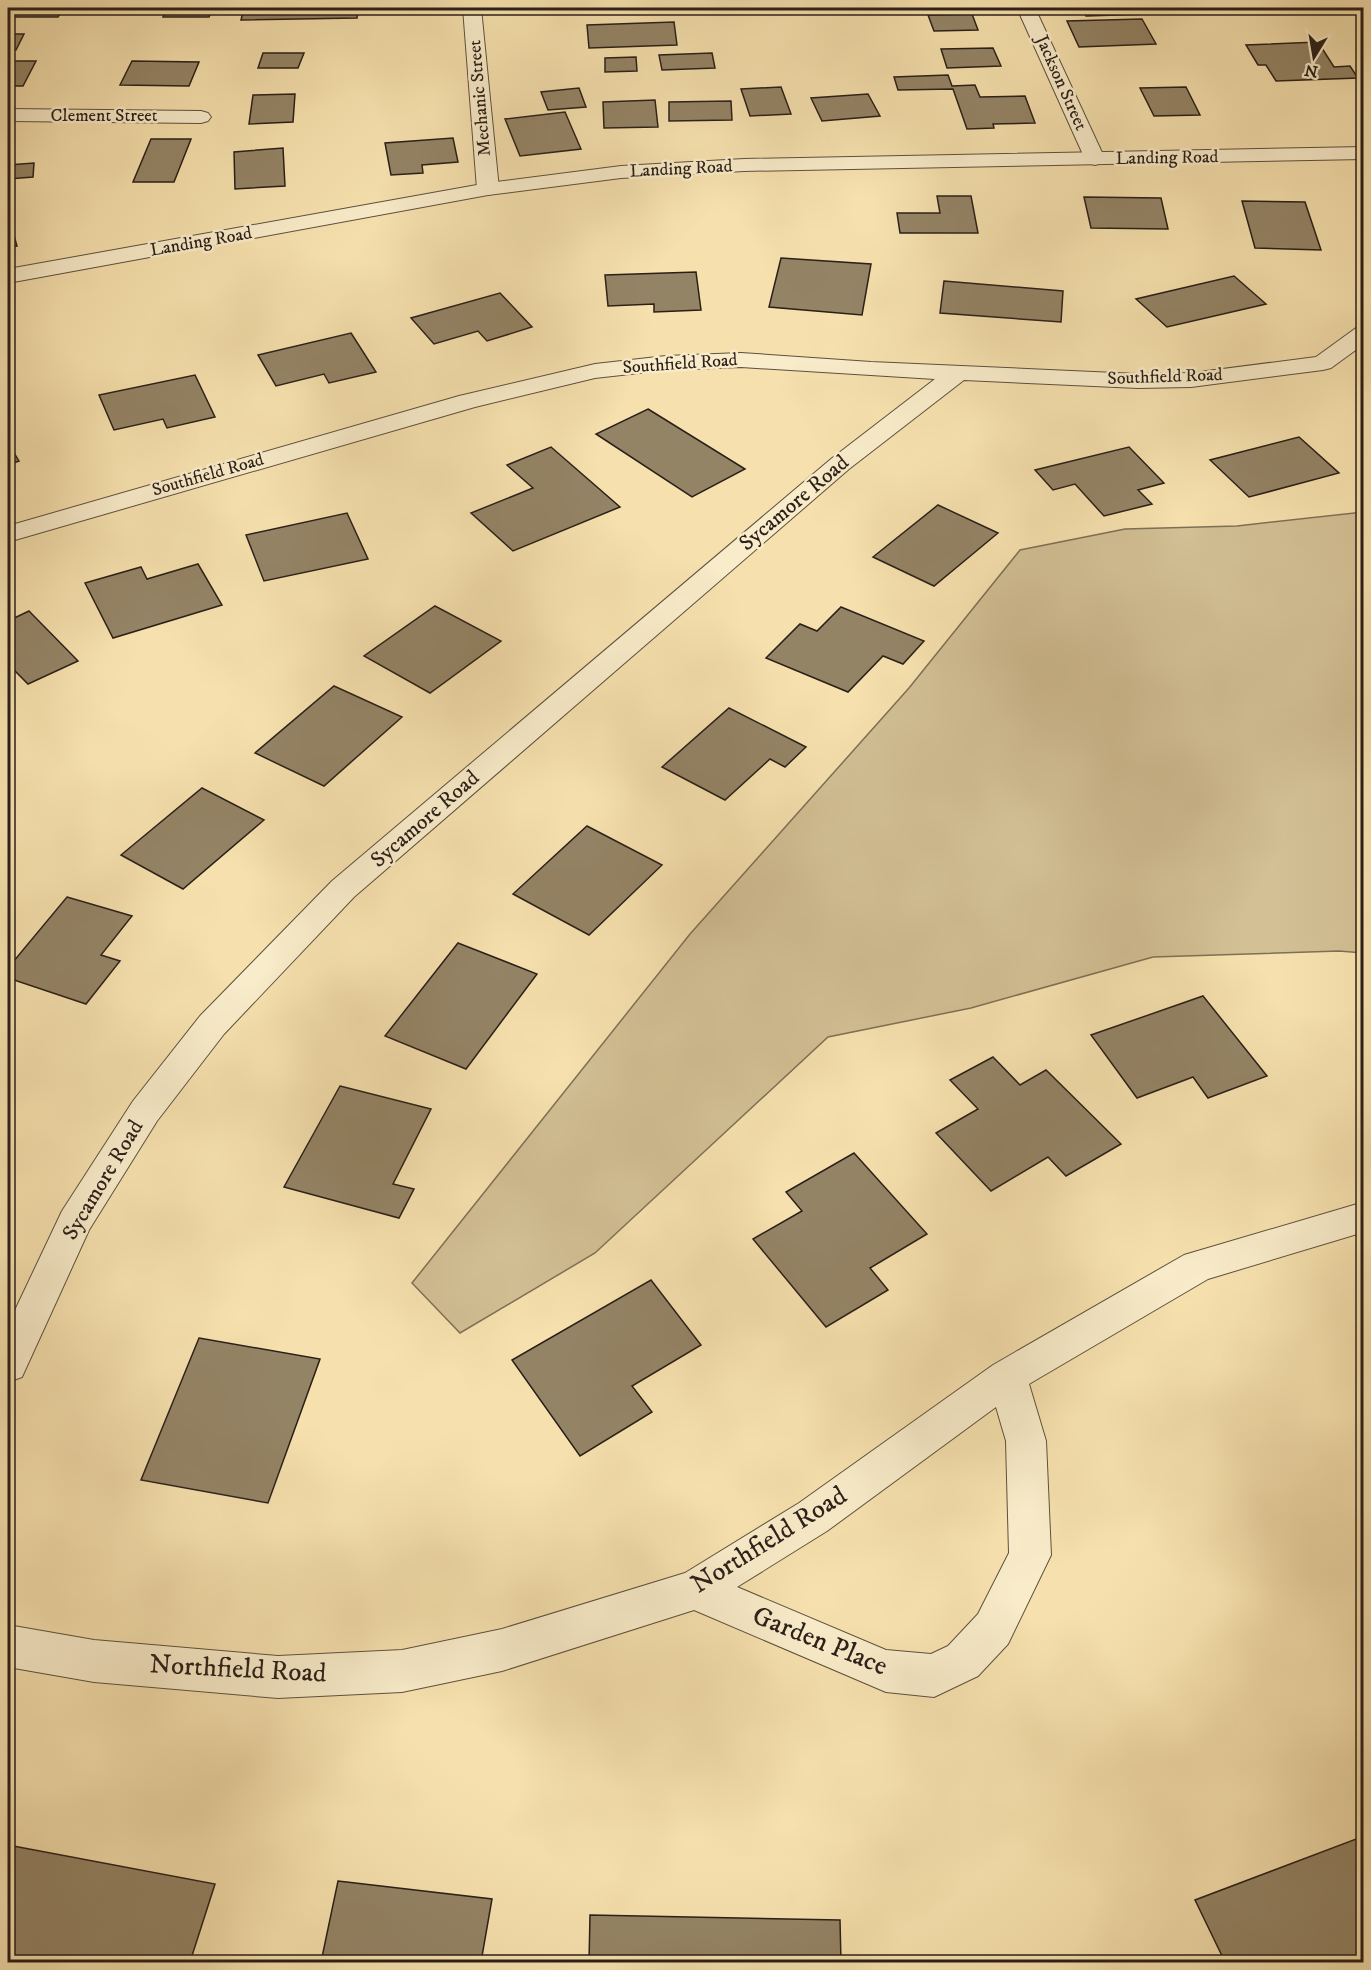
<svg xmlns="http://www.w3.org/2000/svg" width="1371" height="1970" font-family="'IM FELL DW Pica',serif">
  <style>
    .green { fill: #d3c095; stroke: #7e7057; stroke-width: 1.5 }
    .building { fill: #948466; stroke: #2a1f19; stroke-width: 1.5 }
    .lines { fill: none; stroke-linecap: round; stroke-linejoin: round }
    .minor-casing { stroke: #5d503e; stroke-width: 2 }
    .tertiary-casing { stroke: #5d503e; stroke-width: 2 }
    .minor { fill: #f9ecca; fill-rule: evenodd }
    .tertiary { fill: #f9ecca; fill-rule: evenodd }
    .labels { text-anchor: middle; dominant-baseline: central; stroke-width: 5; stroke-linejoin: round; paint-order: stroke }
    .far-street-label { font-size: 18px; fill: #2a1f19; stroke: #f9ecca }
    .street-label { font-size: 22px; fill: #2a1f19; stroke: #f9ecca }
    .near-street-label { font-size: 27px; fill: #2a1f19; stroke: #f9ecca }
  </style>
  <rect width="100%" height="100%" fill="#f6e1ae"/>
  <filter id="stains"><feTurbulence type="fractalNoise" baseFrequency=".00333" numOctaves="4"/><feColorMatrix values="0 0 0 0 .2 0 0 0 0 .09 0 0 0 0 .02 0 0 0 .5 -.17"/></filter>
  <radialGradient id="worn" r=".72"><stop offset=".6" stop-color="#630" stop-opacity="0"/><stop offset="1" stop-color="#630" stop-opacity=".3"/></radialGradient>
  <!-- green -->
  <path class="green" d="M1363,512V953L1339,951L1153,957L971,1008L828,1037L595,1253L460,1333L412,1283L690,934L909,688L1020,550L1125,529L1237,526Z"/>
  <!-- building -->
  <g class="building">
    <path d="M11,8H64L58,17H8Z"/>
    <path d="M167,8H213L209,17H163Z"/>
    <path d="M244,8H358L357,18L241,20Z"/>
    <path d="M574,8H661L662,13L574,14Z"/>
    <path d="M1082,8H1145L1148,14L1086,16Z"/>
    <path d="M972,14L978,30L934,31L928,15Z"/>
    <path d="M1142,19L1156,44L1079,47L1067,21Z"/>
    <path d="M674,22L677,45L589,48L587,25Z"/>
    <path d="M8,34H24L16,50H8Z"/>
    <path d="M1318,42L1334,67L1350,66L1358,78L1276,81L1266,65H1258L1246,45Z"/>
    <path d="M993,48L1001,66L947,68L941,49Z"/>
    <path d="M263,53H304L298,68H258Z"/>
    <path d="M712,53L715,68L662,70L659,55Z"/>
    <path d="M636,57L637,71L605,72V58Z"/>
    <path d="M8,61H36L23,86H8Z"/>
    <path d="M132,61L199,62L189,86L120,85Z"/>
    <path d="M948,75L952,86L975,85L980,97L1025,96L1035,123L993,124L994,128L967,129L953,89L898,90L894,77Z"/>
    <path d="M781,87L791,114L750,116L741,89Z"/>
    <path d="M1186,87L1200,115L1154,116L1140,88Z"/>
    <path d="M579,88L586,107L548,110L541,92Z"/>
    <path d="M295,94L293,122L249,124L253,95Z"/>
    <path d="M868,94L880,116L822,121L811,98Z"/>
    <path d="M655,100L658,127L604,128L603,102Z"/>
    <path d="M731,101L732,120L669,121V102Z"/>
    <path d="M565,112L581,149L520,156L505,119Z"/>
    <path d="M453,138L458,162L422,165L423,173L391,175L385,143Z"/>
    <path d="M151,139H191L174,182H133Z"/>
    <path d="M283,148L285,186L235,189L234,152Z"/>
    <path d="M34,163L33,177L8,179V165Z"/>
    <path d="M937,196H971L978,233H900L897,213H940Z"/>
    <path d="M1084,197L1161,198L1168,229L1091,228Z"/>
    <path d="M1242,201L1305,202L1321,250L1255,248Z"/>
    <path d="M11,225L17,246L8,247V226Z"/>
    <path d="M781,258L871,264L862,315L769,307Z"/>
    <path d="M696,272L701,310L654,312V304L608,306L605,275Z"/>
    <path d="M1234,276L1266,304L1167,327L1136,299Z"/>
    <path d="M944,281L1063,291L1061,322L940,313Z"/>
    <path d="M500,293L532,327L487,341L478,331L434,344L411,318Z"/>
    <path d="M351,333L376,372L329,383L324,374L276,386L258,355Z"/>
    <path d="M195,375L215,417L167,428L163,419L114,430L99,395Z"/>
    <path d="M648,409L745,469L692,497L596,434Z"/>
    <path d="M1299,437L1339,473L1249,497L1210,460Z"/>
    <path d="M8,443L19,461L8,465Z"/>
    <path d="M551,447L620,507L513,551L471,513L533,488L507,465Z"/>
    <path d="M1129,447L1164,483L1138,490L1152,504L1104,516L1075,484L1053,490L1035,470Z"/>
    <path d="M938,505L998,533L934,586L873,557Z"/>
    <path d="M347,513L368,559L264,581L246,535Z"/>
    <path d="M198,564L222,605L113,638L85,583L141,567L147,579Z"/>
    <path d="M435,606L501,641L430,693L364,656Z"/>
    <path d="M841,607L924,641L903,664L883,656L848,692L766,658L800,624L817,631Z"/>
    <path d="M29,611L78,661L28,684L15,671L8,675V621Z"/>
    <path d="M334,686L402,717L324,786L255,753Z"/>
    <path d="M729,708L806,747L785,767L770,759L725,800L662,767Z"/>
    <path d="M202,788L264,820L183,889L121,855Z"/>
    <path d="M587,826L662,865L589,935L513,894Z"/>
    <path d="M67,897L132,916L101,955L120,961L86,1004L8,978V968Z"/>
    <path d="M458,943L537,974L466,1069L385,1036Z"/>
    <path d="M1203,996L1267,1076L1208,1098L1193,1077L1137,1098L1091,1035Z"/>
    <path d="M993,1057L1020,1085L1046,1070L1121,1144L1066,1176L1048,1157L991,1191L936,1133L978,1109L950,1080Z"/>
    <path d="M340,1086L431,1109L393,1184L414,1189L399,1218L284,1187Z"/>
    <path d="M854,1153L927,1234L870,1268L888,1290L826,1327L753,1239L802,1211L786,1192Z"/>
    <path d="M651,1280L701,1345L632,1386L652,1412L580,1456L512,1360Z"/>
    <path d="M199,1338L320,1359L268,1503L141,1480Z"/>
    <path d="M1364,1836V1962H1225L1195,1900Z"/>
    <path d="M8,1845L215,1884L190,1962H8Z"/>
    <path d="M338,1881L492,1899L481,1962H321Z"/>
    <path d="M590,1915L840,1920L841,1962H589Z"/>
  </g>
  <g class="lines">
    <!-- minor casing -->
    <g class="minor-casing">
      <g id="minor">
        <path d="M463,8H481L499,189L495,193L488,195L481,193L477,189Z"/>
        <path d="M1017,8H1035L1105,159L1102,163L1095,165L1088,163L1085,159Z"/>
        <path d="M8,109L201,111L208,113L211,117L208,121L201,123L8,121Z"/>
        <path d="M1364,326V344L1331,368L1323,370L1191,387L1138,388L964,380L849,469L354,897L224,1034L157,1121L89,1230L22,1377L8,1382V1325L62,1211L133,1101L200,1016L332,881L831,459L935,379L741,367L666,370L595,378L475,407L8,542V526L459,396L595,364L666,356L741,353L871,362L1138,374L1191,373L1316,357L1356,328Z"/>
        <path d="M1364,1202V1232L1208,1279L1029,1384L1046,1441L1051,1555L1008,1644L978,1676L934,1697L886,1692L694,1610L502,1671L402,1692L278,1698L94,1682L8,1667V1625L94,1640L278,1656L402,1650L502,1629L685,1573L799,1503L993,1365L1184,1255ZM996,1407L1006,1441L1009,1553L978,1614L948,1646L931,1654L886,1650L737,1587L827,1531Z"/>
      </g>
    </g>
    <!-- tertiary casing -->
    <g class="tertiary-casing">
      <path id="tertiary" d="M1364,147V159L744,171L621,178L488,195L8,283V269L488,183L621,166L744,159Z"/>
    </g>
    <!-- minor -->
    <use href="#minor" class="minor"/>
    <!-- tertiary -->
    <use href="#tertiary" class="tertiary"/>
  </g>
  <g class="labels">
    <!-- far-street labels -->
    <g class="far-street-label">
      <text transform="translate(1061 83) rotate(66)">Jackson Street</text>
      <text transform="translate(480 98) rotate(-95)">Mechanic Street</text>
      <text x="104" y="116">Clement Street</text>
      <text transform="translate(1167 158) rotate(-1)">Landing Road</text>
      <text transform="translate(681 169) rotate(-3)">Landing Road</text>
      <text transform="translate(201 242) rotate(-10)">Landing Road</text>
      <text transform="translate(680 364) rotate(-4)">Southfield Road</text>
      <text transform="translate(1165 377) rotate(-2)">Southfield Road</text>
      <text transform="translate(208 475) rotate(-16)">Southfield Road</text>
    </g>
    <!-- street labels -->
    <g class="street-label">
      <text transform="translate(794 503) rotate(-40)">Sycamore Road</text>
      <text transform="translate(425 819) rotate(-41)">Sycamore Road</text>
      <text transform="translate(103 1180) rotate(-59)">Sycamore Road</text>
    </g>
    <!-- near-street labels -->
    <g class="near-street-label">
      <text transform="translate(769 1540) rotate(-32)">Northfield Road</text>
      <text transform="translate(820 1641) rotate(22)">Garden Place</text>
      <text transform="translate(238 1669) rotate(3)">Northfield Road</text>
    </g>
  </g>
  <!-- margin -->
  <rect width="1371" height="1970" fill="none" stroke="#f6e1ae" stroke-width="30"/>
  <rect x="9" y="9" width="1353" height="1952" fill="none" stroke="#2a1f19" stroke-width="3"/>
  <rect x="15" y="15" width="1341" height="1940" fill="none" stroke="#2a1f19" stroke-width="1.5"/>
  <!-- north arrow -->
  <g transform="translate(1314 57) rotate(191)" stroke="#f9ecca" stroke-width="4.5" paint-order="stroke">
  <path d="M0-4.5L10 22L0 15L-10 22Z" fill="#2a1f19"/>
  <text y="-9" font-size="16" font-weight="bold" text-anchor="middle" fill="#2a1f19">N</text>
  </g>
  <rect width="100%" height="100%" filter="url(#stains)"/>
  <rect width="100%" height="100%" fill="url(#worn)"/>
</svg>
